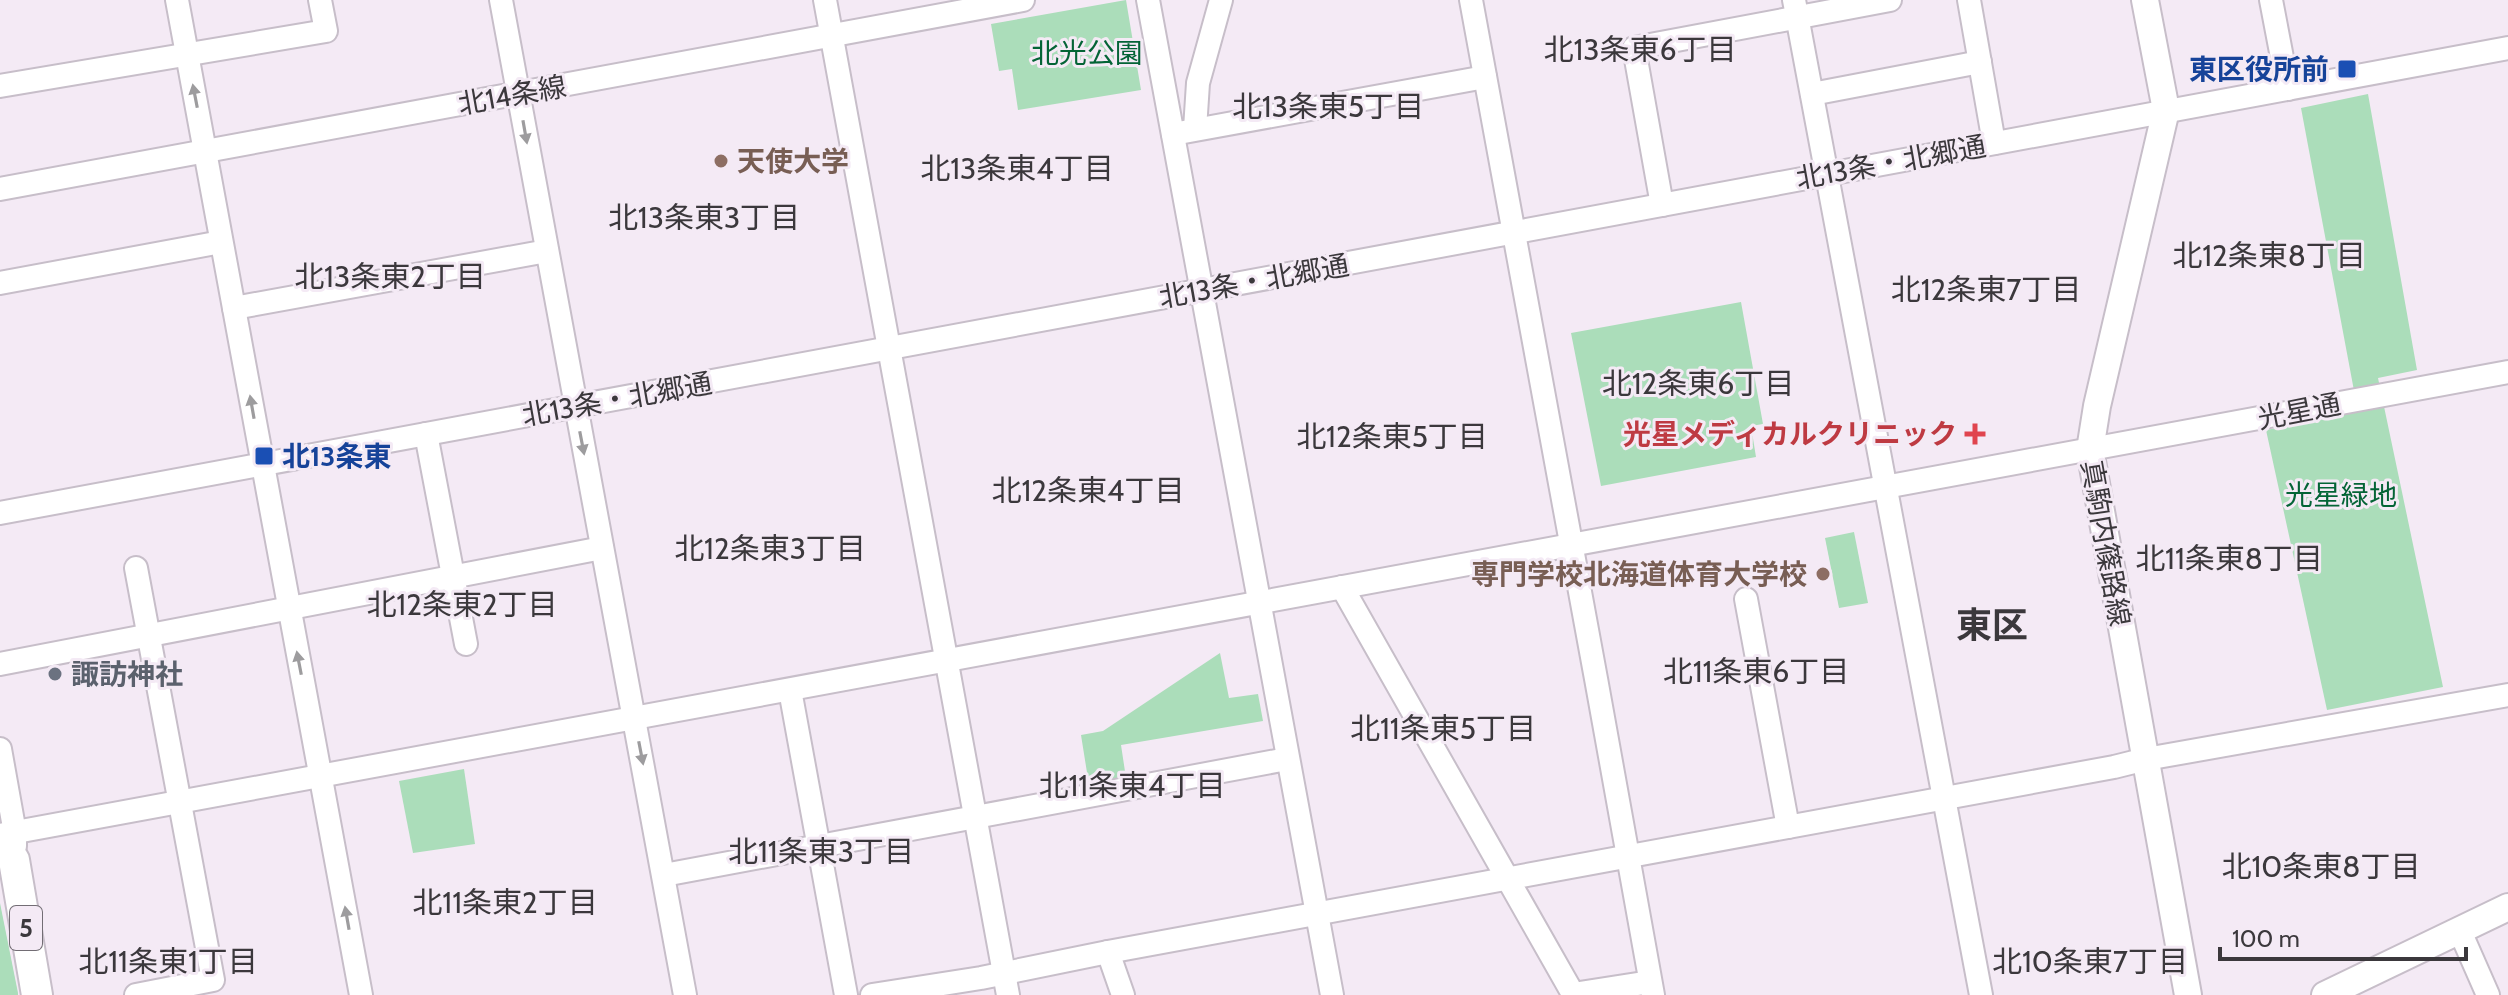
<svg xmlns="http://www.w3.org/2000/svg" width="2508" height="995" font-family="Cabin,'Noto Sans JP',sans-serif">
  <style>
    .green { fill: #abddba }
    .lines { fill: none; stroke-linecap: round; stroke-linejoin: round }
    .minor-casing { stroke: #c7bec9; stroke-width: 26 }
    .major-casing { stroke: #c7bec9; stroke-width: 30 }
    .highway-casing { stroke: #c7bec9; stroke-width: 34 }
    .minor { stroke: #fff; stroke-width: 22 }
    .major { stroke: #fff; stroke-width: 26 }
    .highway { stroke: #fff; stroke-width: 30 }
    .oneway { fill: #9d9c9e }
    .transit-dot { fill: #1a4fb4; stroke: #f4eaf5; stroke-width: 3 }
    .education-dot { fill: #8d6e63; stroke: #f4eaf5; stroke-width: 3 }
    .health-dot { fill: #e0444e; stroke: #f4eaf5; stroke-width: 3 }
    .worship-dot { fill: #6b7280; stroke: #f4eaf5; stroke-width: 3 }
    .labels { text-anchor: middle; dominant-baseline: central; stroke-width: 6; stroke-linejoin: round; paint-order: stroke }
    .shield { fill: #f4eaf5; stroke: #726d74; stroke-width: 2 }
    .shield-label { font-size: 26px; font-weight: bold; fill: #3b383c }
    .park-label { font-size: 28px; fill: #046436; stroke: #f4eaf5 }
    .transit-label { font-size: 28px; font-weight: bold; fill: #164399; stroke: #f4eaf5; text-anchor: end }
    .street-label { font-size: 28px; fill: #3b383c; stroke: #f4eaf5 }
    .education-label { font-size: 28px; font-weight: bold; fill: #785e54; stroke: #f4eaf5; text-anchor: start }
    .health-label { font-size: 28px; font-weight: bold; fill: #be3a42; stroke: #f4eaf5; text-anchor: end }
    .worship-label { font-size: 28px; font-weight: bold; fill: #5b616d; stroke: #f4eaf5; text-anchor: start }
    .neighbourhood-label { font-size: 30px; fill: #3b383c; stroke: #f4eaf5 }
    .district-label { font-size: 36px; font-weight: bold; fill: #3b383c; stroke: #f4eaf5 }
  </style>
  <rect width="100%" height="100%" fill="#f4eaf5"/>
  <!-- green -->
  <g class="green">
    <path d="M1126,0L1141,90L1018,110L1012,69L999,71L991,24Z"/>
    <path d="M2368,94L2417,370L2378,378L2443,687L2327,710L2266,430L2358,412L2301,108Z"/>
    <path d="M1741,302L1763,424L1751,426L1756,457L1601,486L1571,333Z"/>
    <path d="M1854,532L1868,603L1839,608L1825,538Z"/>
    <path d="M1220,653L1229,698L1258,694L1263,721L1121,745L1126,778L1089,785L1081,735L1103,731Z"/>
    <path d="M464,769L475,844L413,853L399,781Z"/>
    <path d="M0,903L18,993V995H0Z"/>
  </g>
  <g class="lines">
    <!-- minor casing -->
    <g class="minor-casing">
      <g id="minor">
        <path d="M177,0L361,995"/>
        <path d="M501,0L685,995"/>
        <path d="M825,0L1008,995"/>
        <path d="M1148,0L1332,995"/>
        <path d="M1471,0C1532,331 1594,663 1653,995"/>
        <path d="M1794,0L1981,995"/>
        <path d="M1969,0L1994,143"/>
        <path d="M2271,0L2288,89"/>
        <path d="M0,86L326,31L320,0"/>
        <path d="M1812,94L1980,62"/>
        <path d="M1195,129L1198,83L1221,0"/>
        <path d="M1173,134L1485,77"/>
        <path d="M0,189L1023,0"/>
        <path d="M1662,205L1634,48L1890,0"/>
        <path d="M0,283L221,242"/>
        <path d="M234,308L547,251"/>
        <path d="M426,434L466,644"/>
        <path d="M0,513L2508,48"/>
        <path d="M1342,587L1573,994L1650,982"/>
        <path d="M1746,599L1788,827"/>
        <path d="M0,664L602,548"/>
        <path d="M790,690L846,995"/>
        <path d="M0,749L15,833V846"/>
        <path d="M0,835L2508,372"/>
        <path d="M664,875L1287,759"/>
        <path d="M2459,929L2488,995"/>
        <path d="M1108,952L1123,995"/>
        <path d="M136,995L213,980L136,568"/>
        <path d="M872,995L981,978L1108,952L2114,767L2146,759L2508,695"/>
      </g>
    </g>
    <!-- major casing -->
    <g class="major-casing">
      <g id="major">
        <path d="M2145,0L2166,110L2097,406L2090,450L2188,995"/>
        <path d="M2325,995L2508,907"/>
      </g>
    </g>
    <!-- highway casing -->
    <g class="highway-casing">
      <path id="highway" d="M0,839L14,860L37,995"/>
    </g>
    <!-- minor -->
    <use href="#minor" class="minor"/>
    <!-- major -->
    <use href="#major" class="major"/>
    <!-- highway -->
    <use href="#highway" class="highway"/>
  </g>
  <!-- one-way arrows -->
  <defs><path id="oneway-solid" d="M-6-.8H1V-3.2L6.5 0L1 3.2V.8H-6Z" transform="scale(2)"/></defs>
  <g class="oneway">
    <use href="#oneway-solid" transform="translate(195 96) rotate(-101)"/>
    <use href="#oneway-solid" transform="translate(525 132) rotate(80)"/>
    <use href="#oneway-solid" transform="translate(252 407) rotate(-100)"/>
    <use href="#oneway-solid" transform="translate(582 443) rotate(79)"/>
    <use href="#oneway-solid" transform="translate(299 663) rotate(-101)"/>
    <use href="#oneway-solid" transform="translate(641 753) rotate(79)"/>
    <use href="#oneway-solid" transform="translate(347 918) rotate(-100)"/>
  </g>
  <!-- markers -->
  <g class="transit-dot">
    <rect x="2337" y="59" width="20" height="20" rx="4"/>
    <rect x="254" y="446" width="20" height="20" rx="4"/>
  </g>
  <g class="education-dot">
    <circle cx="721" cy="161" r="8"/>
    <circle cx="1823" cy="574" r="8"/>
  </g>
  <path class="health-dot" d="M1971 422h8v8h8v8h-8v8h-8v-8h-8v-8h8z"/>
  <circle class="worship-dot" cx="55" cy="674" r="8"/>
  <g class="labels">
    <!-- shield labels -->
    <rect class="shield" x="10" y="906" width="32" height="44" rx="6"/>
    <g class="shield-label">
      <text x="26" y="928">5</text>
    </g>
    <!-- park labels -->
    <g class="park-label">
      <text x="1087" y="53">北光公園</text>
      <text x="2341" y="495">光星緑地</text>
    </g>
    <!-- transit labels -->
    <g class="transit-label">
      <text x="2329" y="69">東区役所前</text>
      <text x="282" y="456" text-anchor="start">北13条東</text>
    </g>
    <!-- street labels -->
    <g class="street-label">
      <text transform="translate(512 95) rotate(-10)">北14条線</text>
      <text transform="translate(1891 162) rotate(-10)">北13条・北郷通</text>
      <text transform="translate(1254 281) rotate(-10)">北13条・北郷通</text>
      <text transform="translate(617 399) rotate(-10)">北13条・北郷通</text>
      <text transform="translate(2299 411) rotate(-11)">光星通</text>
      <text transform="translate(2106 543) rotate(80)">真駒内篠路線</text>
    </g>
    <!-- education labels -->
    <g class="education-label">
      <text x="737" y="161">天使大学</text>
      <text x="1807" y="574" text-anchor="end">専門学校北海道体育大学校</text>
    </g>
    <!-- health labels -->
    <g class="health-label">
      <text x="1957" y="434">光星メディカルクリニック</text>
    </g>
    <!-- worship labels -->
    <g class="worship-label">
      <text x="71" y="674">諏訪神社</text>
    </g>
    <!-- neighbourhood labels -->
    <g class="neighbourhood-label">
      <text x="1640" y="49">北13条東6丁目</text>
      <text x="1328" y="106">北13条東5丁目</text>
      <text x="1017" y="168">北13条東4丁目</text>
      <text x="704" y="217">北13条東3丁目</text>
      <text x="2269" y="255">北12条東8丁目</text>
      <text x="390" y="276">北13条東2丁目</text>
      <text x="1986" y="289">北12条東7丁目</text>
      <text x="1698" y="383">北12条東6丁目</text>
      <text x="1392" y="436">北12条東5丁目</text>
      <text x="1088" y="490">北12条東4丁目</text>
      <text x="770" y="548">北12条東3丁目</text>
      <text x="2229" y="558">北11条東8丁目</text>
      <text x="462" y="604">北12条東2丁目</text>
      <text x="1756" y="671">北11条東6丁目</text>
      <text x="1443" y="728">北11条東5丁目</text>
      <text x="1132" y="785">北11条東4丁目</text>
      <text x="821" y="851">北11条東3丁目</text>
      <text x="2321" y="866">北10条東8丁目</text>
      <text x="505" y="902">北11条東2丁目</text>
      <text x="168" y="961">北11条東1丁目</text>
      <text x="2090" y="961">北10条東7丁目</text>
    </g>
    <!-- district labels -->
    <g class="district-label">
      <text x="1992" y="625">東区</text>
    </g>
  </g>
  <!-- scale -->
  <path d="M2220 947v12h246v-12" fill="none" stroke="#3b383c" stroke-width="4"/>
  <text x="2232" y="947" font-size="24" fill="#3b383c" stroke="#f4eaf5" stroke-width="6" paint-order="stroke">100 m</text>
</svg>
